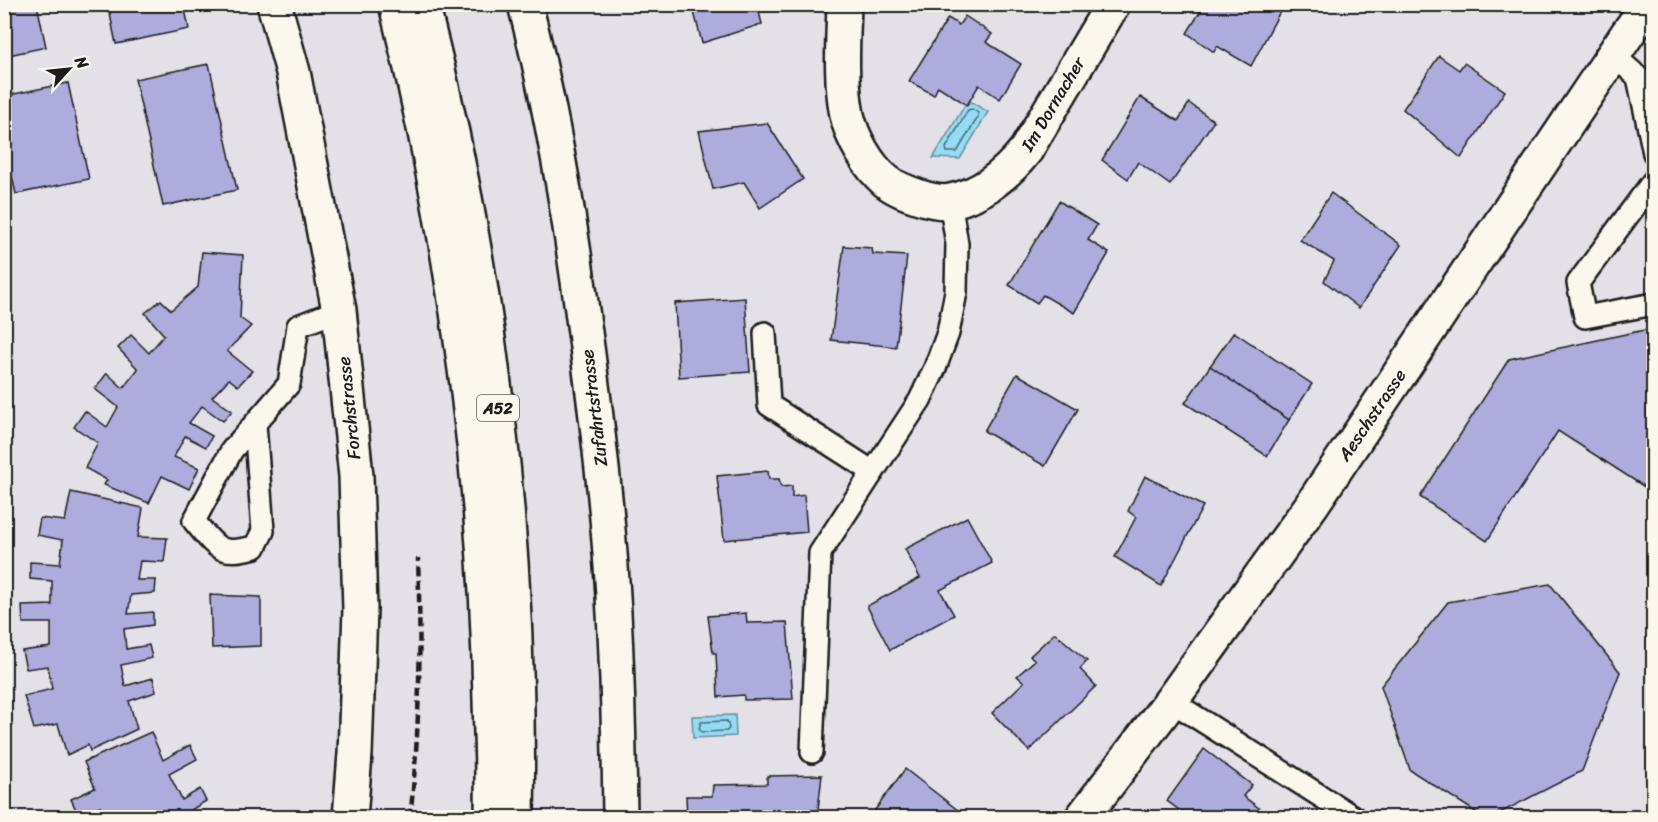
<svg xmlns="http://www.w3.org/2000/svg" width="1658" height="822" font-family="Sriracha,sans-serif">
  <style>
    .water { fill: #94dcf6; stroke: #648f9f; stroke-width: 1.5 }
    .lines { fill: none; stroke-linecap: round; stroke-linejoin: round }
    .shore { stroke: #4c6973; stroke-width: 1.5 }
    .building { fill: #adacdd; stroke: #1c1c1c; stroke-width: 1.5 }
    .lane-casing { stroke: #1c1c1c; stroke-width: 26 }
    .street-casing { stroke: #1c1c1c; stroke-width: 38 }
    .secondary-casing { stroke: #1c1c1c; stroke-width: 38 }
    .highway-casing { stroke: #1c1c1c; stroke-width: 38 }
    .lane { stroke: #fbf7ec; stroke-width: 21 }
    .street { stroke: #fbf7ec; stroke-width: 33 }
    .secondary { stroke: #fbf7ec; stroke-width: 33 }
    .highway { stroke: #fbf7ec; stroke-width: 33 }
    .rail { stroke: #1c1c1c; stroke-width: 4.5; stroke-dasharray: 9 4.5; stroke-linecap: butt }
    .labels { text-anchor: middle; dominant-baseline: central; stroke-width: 5; stroke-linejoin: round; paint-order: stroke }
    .shield { fill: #fbf7ec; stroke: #5f5e5a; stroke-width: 1.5 }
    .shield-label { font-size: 16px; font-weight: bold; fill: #1c1c1c }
    .street-label { font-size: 18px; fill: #1c1c1c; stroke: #fbf7ec }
  </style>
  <rect width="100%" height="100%" fill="#e4e0e8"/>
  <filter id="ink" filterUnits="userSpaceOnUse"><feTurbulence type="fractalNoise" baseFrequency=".0167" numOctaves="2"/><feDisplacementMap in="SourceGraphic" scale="12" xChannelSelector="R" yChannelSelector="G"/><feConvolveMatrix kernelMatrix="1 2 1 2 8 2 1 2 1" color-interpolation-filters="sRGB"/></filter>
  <g filter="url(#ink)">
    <!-- water -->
    <g class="water">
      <path d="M968,100L988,112L960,159L933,158Z"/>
      <path d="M735,715L736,736L693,738L692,716Z"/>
    </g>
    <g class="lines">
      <!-- shore -->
      <g class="shore">
        <path d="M972,109L978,113V117L957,152H947L946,148L968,110Z"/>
        <path d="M727,721L729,728L727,731L702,732L699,729L701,722Z"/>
      </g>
    </g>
    <!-- building -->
    <g class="building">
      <path d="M4,4H37L46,47L4,56Z"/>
      <path d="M108,4H184L189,29L116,44Z"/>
      <path d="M692,4H757L762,24L702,43Z"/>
      <path d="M1205,4H1284L1251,66L1217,46L1214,52L1187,33Z"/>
      <path d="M965,16L992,34L986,42L1021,64L1000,99L979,85L967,105L938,86L934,95L909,81L948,18L959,25Z"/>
      <path d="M1439,56L1459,70L1464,63L1505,91L1461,158L1403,109Z"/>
      <path d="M209,64L237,190L163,206L135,79Z"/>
      <path d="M68,83L89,179L16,194L4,140V96Z"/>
      <path d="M1140,97L1178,121L1189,103L1214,121L1170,185L1138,162L1128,179L1102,160Z"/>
      <path d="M767,123L803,179L760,208L744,182L713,189L699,131Z"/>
      <path d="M1331,193L1401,245L1359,308L1324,281L1334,261L1300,240Z"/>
      <path d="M1059,201L1097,225L1088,240L1109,253L1074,313L1043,295L1037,303L1009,285Z"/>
      <path d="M844,246L872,248L873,254L907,256L896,347L831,340Z"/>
      <path d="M202,252L243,255L240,318L251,326L227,351L252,371L238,386L229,379L212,397L232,411L223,421L202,406L189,423L212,436L206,447L185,436L174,457L199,468L189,489L162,476L149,503L104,485L107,480L85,468L98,443L74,427L85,411L107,427L118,407L95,389L107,373L123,388L138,369L118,348L131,335L149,353L164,335L145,313L161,300L171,310L198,287Z"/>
      <path d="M745,298L750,372L679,377L675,303Z"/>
      <path d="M1654,328V493L1558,431L1487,541L1420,497L1509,359Z"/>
      <path d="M1234,332L1312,384L1289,420L1210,366Z"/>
      <path d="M1210,366L1289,420L1267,456L1185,403Z"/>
      <path d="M1017,374L1078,409L1045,466L984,431Z"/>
      <path d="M768,471L769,479H779L781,487L792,486V497L804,495L807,532L724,540L717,476Z"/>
      <path d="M1145,476L1203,506L1161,586L1115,557L1136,517L1128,511Z"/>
      <path d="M71,492L143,508L138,537L167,538L164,562L140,561L137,580H156L155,593L131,595L128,614L153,612V625L124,629L126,649L149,645L152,658L121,665L125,686L153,678L156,692L129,701L137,729L90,751L88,745L67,755L58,724L34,729L24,696L52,689L48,666L26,669L22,651L51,647V623H23L22,606L52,605V581L30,579V562L60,564L63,540L37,535L40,518L65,521Z"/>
      <path d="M967,517L992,563L940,590L954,615L890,650L867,606L920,578L905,549Z"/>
      <path d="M1550,584L1620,672L1582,771L1490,818H1485L1410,770L1381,686L1448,602Z"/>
      <path d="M210,595L261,597V646L212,648Z"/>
      <path d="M746,613L747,623L787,622L793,699L744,700V695L718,697L716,653H713L708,616Z"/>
      <path d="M1055,633L1087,661L1080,669L1096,686L1029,751L992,713L1024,682L1017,676L1035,660L1030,656Z"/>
      <path d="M151,732L163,760L190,745L197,759L169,774L182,800L200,789L206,801L184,814L186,818H105L100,806L79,816L71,799L95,788L84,762Z"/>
      <path d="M1204,749L1252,785L1243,796L1272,818H1190L1167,801Z"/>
      <path d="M905,769L968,818H874L875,810Z"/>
      <path d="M822,775L817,818H687L686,796H712L713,785L767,784V776Z"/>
    </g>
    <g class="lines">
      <!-- lane casing -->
      <g class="lane-casing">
        <g id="lane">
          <path d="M1613,55L1638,77L1654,153"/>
          <path d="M1654,180L1578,283L1585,317L1654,304"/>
          <path d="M765,333L769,405L873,472"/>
          <path d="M255,424L263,531L255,547C218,556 217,548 194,521L232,450L289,384L298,326L339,310"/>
          <path d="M1171,701L1355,818"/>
          <path d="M812,752L820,553L920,400L935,368L948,333L956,292L957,244L950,201"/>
        </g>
      </g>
      <!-- street casing -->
      <g class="street-casing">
        <path id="street" d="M844,4C843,41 840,79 847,115C852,138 868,166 886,181C896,189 908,193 920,197C929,200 941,203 951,201C981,195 1007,174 1026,150L1113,4"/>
      </g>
      <!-- secondary casing -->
      <g class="secondary-casing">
        <g id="secondary">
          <path d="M274,4L293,72L339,310L356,476L360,609L355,754L350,818"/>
          <path d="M525,4C552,110 570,217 584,325C594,397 603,469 609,541C617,633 619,725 620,818"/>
          <path d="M1082,818L1171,701L1311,506L1628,33L1649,4"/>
        </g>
      </g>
      <!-- highway casing -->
      <g class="highway-casing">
        <g id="highway">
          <path d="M396,4C452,233 486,464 490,700C491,739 493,778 492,818"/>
          <path d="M422,4C490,270 522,543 517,818"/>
        </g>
      </g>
      <!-- lane -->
      <use href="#lane" class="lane"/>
      <!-- street -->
      <use href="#street" class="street"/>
      <!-- secondary -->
      <use href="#secondary" class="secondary"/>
      <!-- highway -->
      <use href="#highway" class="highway"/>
      <!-- rail -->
      <path class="rail" d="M410,818C420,731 421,645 418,558"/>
    </g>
  </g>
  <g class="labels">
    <!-- shield labels -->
    <rect class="shield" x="477" y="395" width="42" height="26" rx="4.5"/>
    <g class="shield-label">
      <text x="498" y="408">A52</text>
    </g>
    <!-- street labels -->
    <g class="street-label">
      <text transform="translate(1053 104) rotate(-59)">Im Dornacher</text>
      <text transform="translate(349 408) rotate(-96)">Forchstrasse</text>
      <text transform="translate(594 408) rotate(-97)">Zufahrtstrasse</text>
      <text transform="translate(1372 415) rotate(-56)">Aeschstrasse</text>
    </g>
  </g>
  <!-- margin -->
  <rect width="1658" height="822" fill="none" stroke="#fbf7ec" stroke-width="24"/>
  <rect x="12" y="12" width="1634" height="798" fill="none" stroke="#1c1c1c" stroke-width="2" filter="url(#ink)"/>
  <!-- north arrow -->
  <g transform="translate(69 69) rotate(63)" stroke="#fbf7ec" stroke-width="4.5" paint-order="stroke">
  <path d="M0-4.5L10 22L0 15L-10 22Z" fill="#1c1c1c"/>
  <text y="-9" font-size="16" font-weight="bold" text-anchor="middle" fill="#1c1c1c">N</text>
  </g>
</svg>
